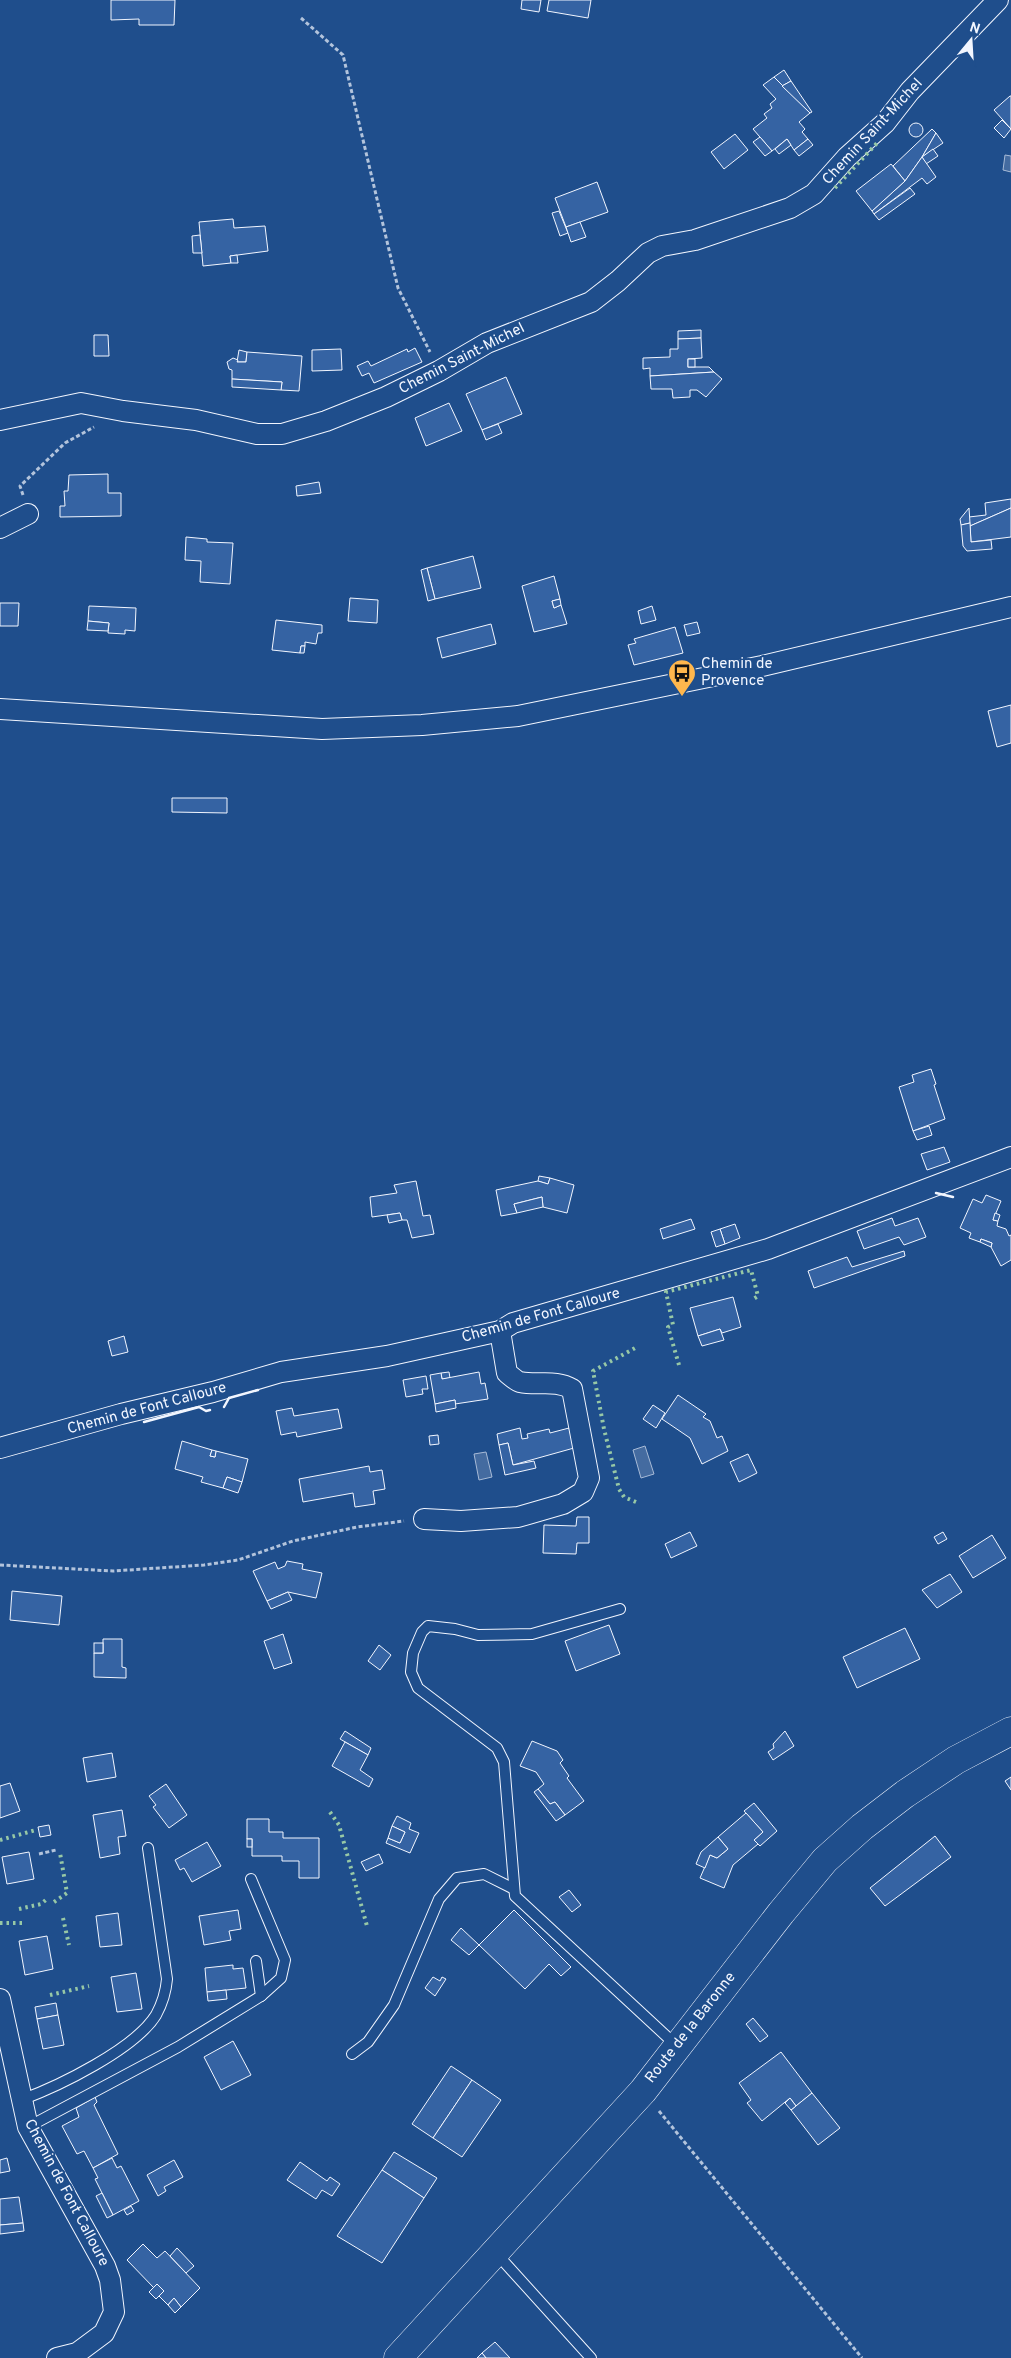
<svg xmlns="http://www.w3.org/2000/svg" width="1011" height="2358" font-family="Overpass,sans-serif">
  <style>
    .water { fill: #446ba0; stroke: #a8bbd7 }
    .building { fill: #3563a3; stroke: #f2f6ff }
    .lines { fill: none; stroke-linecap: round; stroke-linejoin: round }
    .lane-casing { stroke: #f2f6ff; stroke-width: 12 }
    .street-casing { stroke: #f2f6ff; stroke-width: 22 }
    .secondary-casing { stroke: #f2f6ff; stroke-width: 29 }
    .path { stroke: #b3c4dc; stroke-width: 3; stroke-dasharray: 4 2.5; stroke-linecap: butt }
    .lane { stroke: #1f4e8c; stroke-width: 10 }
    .street { stroke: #1f4e8c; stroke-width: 20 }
    .secondary { stroke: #1f4e8c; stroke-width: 28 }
    .hedge { stroke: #97c8a6; stroke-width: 4; stroke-dasharray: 2.5 4; stroke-linecap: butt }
    .wall { stroke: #f2f6ff; stroke-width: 2.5 }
    .labels { text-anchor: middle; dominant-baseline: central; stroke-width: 4; stroke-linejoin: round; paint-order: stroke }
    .street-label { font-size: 15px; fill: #f2f6ff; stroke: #1f4e8c }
    .poi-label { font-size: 15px; fill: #f2f6ff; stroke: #1f4e8c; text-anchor: start }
  </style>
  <rect width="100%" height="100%" fill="#1f4e8c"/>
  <!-- water -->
  <g class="water">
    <path d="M1005,155L1011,156V172L1003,170Z"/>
    <path d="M645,1446L654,1474L641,1478L633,1450Z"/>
    <path d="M486,1452L492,1477L479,1480L474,1454Z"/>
  </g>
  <!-- building -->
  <g class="building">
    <path d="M111,0H175L174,25H139V19L111,20Z"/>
    <path d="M522,0H541L539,12L521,9Z"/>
    <path d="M549,0H591L588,18L547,11Z"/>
    <path d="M784,70L791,81L782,86L774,77Z"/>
    <path d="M774,77L810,113L799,122L805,129L802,132L808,139L794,150L787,139L772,151L753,129L767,118L764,114L772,108L770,104L776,99L763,85Z"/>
    <path d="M791,81L812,112L810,113L782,86Z"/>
    <path d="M1010,96H1011V129L994,110Z"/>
    <path d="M1002,120L1011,129L1004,138L994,128Z"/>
    <circle cx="916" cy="130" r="7"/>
    <path d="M932,129L936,133L922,157L905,181L893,166Z"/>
    <path d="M936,133L943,143L922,157Z"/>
    <path d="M735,134L748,150L724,169L711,152Z"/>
    <path d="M760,137L772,151L765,156L753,142Z"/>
    <path d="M787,139L791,145L779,154L775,149Z"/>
    <path d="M808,139L813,145L799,156L794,150Z"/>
    <path d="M933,149L938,156L926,164L922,157Z"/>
    <path d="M922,157L936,177L927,184L922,178L874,214L872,211L905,181Z"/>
    <path d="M891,164L905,181L872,211L856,191Z"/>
    <path d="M597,182L608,212L566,227L555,198Z"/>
    <path d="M910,188L915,194L879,220L874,214Z"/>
    <path d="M559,211L568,233L560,236L552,213Z"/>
    <path d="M233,219L234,228L265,226L268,251L230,256L231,263L203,266L199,222Z"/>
    <path d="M580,222L586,237L571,242L566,227Z"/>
    <path d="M200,235L202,253H193L192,236Z"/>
    <path d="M237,255L238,263H231L230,256Z"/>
    <path d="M701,330V338L678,339V331Z"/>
    <path d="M94,335H108L109,356H94Z"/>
    <path d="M701,338L702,358L688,359V367H709L714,372L650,376V368L643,369V358L670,357V349H678V339Z"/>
    <path d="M415,348L422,362L374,383L369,373L362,376L357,366L368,361L371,366L407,349L408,352Z"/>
    <path d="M341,349L342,370L312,371V350Z"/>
    <path d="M239,350L247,352L246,362H237Z"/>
    <path d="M247,352L302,356L299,391L281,390L282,382L232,379V370L229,369L227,362L233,358L238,360L237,362H246Z"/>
    <rect x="688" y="359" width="7" height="8"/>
    <path d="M714,372L722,379L706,397L697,390H690V397L673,398L672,389H651L650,376Z"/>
    <path d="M506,377L522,414L482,430L466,394Z"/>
    <path d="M232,379L282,382L281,390L232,387Z"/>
    <path d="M449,403L462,431L426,446L415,418Z"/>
    <path d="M498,424L502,433L486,440L482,430Z"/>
    <path d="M108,474V493H121V516L60,517V506H65L64,491H68L69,475Z"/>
    <path d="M319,482L321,493L297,496L296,486Z"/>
    <path d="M1011,499V508L970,526L969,517L986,515L985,503Z"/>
    <path d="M969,508L970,523L961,525L960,519Z"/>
    <path d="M1011,508V537L971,542L970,526Z"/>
    <path d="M970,523L971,542L991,540L992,549L967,551L963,546L961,525Z"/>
    <path d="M186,537L207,539V542L233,543L230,584L200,582L201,561L185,560Z"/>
    <path d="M473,556L481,588L435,599L427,568Z"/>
    <path d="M427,568L435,599L428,601L421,570Z"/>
    <path d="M554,576L560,599L552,601L554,608L561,605L567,624L534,632L522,586Z"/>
    <path d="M350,598L378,600L377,623L348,621Z"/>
    <path d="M560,599L561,605L554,608L552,601Z"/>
    <path d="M0,603H19L18,626H0Z"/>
    <path d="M89,606L136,608L135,631L125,630V634L108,633L109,623L88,621Z"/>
    <path d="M652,606L656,620L641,624L638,611Z"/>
    <path d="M276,620L322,625V633H318L316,644L305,642V646H301L300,653L272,650Z"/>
    <path d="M88,621L109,623L108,631L87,630Z"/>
    <path d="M697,622L700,633L687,636L684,625Z"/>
    <path d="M491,624L496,644L442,658L437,638Z"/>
    <path d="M675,627L683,653L634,665L628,645L636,643L634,639Z"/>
    <path d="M301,646H305L304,653H300Z"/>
    <path d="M1011,705V743L997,747L988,711Z"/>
    <path d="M172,798H227V813L172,812Z"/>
    <path d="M931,1069L936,1084L934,1085L945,1119L913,1131L899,1087L914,1082L912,1075Z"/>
    <path d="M929,1126L932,1135L917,1140L913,1131Z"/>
    <path d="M944,1147L950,1162L927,1170L921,1154Z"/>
    <path d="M539,1176L550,1178L548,1184L538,1181Z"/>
    <path d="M550,1178L574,1185L567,1213L543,1207L542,1197L514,1204L517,1213L501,1216L496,1190L538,1181L548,1184Z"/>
    <path d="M416,1181L423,1216L430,1215L434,1234L412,1238L407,1220H402L400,1213L372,1217L370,1197L397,1193L394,1185Z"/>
    <path d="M986,1195L1001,1201L993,1220L998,1221L997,1226L1006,1229L1009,1236L1011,1235V1260L1001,1266L991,1247L992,1243L981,1239L980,1242L969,1238L971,1233L960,1228L973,1199L982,1203Z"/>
    <path d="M542,1197L543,1207L517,1213L514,1204Z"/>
    <path d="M400,1213L402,1220L389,1223L387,1215Z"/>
    <path d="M995,1213L1000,1215L998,1221L993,1220Z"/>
    <path d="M892,1218L895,1226L918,1218L926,1237L904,1245L899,1237L864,1249L857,1231Z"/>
    <path d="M691,1219L695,1229L663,1239L660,1229Z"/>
    <path d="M735,1224L740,1238L725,1244L720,1229Z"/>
    <path d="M720,1229L725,1244L716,1247L711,1232Z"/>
    <path d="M981,1239L992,1243L991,1247L980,1242Z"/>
    <path d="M904,1251L905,1256L814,1288L808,1271L847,1257L852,1267Z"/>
    <path d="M733,1297L741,1327L722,1333L720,1329L698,1336L690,1308Z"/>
    <path d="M720,1329L724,1340L702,1346L698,1336Z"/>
    <path d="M124,1336L128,1352L112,1356L108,1341Z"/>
    <path d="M449,1372L450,1378L442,1379L441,1373Z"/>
    <path d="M479,1372L481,1384L485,1383L488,1399L455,1404V1400L435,1404L430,1375L441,1373L442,1379Z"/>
    <path d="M426,1376L428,1389H422L423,1394L406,1397L403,1380Z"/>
    <path d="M678,1395L706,1414L703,1417L710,1421L717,1438L722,1436L728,1451L702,1464L690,1438L662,1419Z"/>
    <path d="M455,1400L456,1408L436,1412L435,1404Z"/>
    <path d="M653,1405L665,1413L656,1428L643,1419Z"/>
    <path d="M292,1408L294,1416L338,1409L342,1428L297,1437L296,1432L281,1435L276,1411Z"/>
    <path d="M520,1428L522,1439L528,1438L527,1434L549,1429L550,1433L569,1428L574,1448L513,1465L508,1443L499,1445L497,1434Z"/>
    <path d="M438,1435L439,1444L430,1445L429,1436Z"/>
    <path d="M182,1441L212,1450L210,1456L215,1457L216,1451L248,1459L242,1482L227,1477L223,1488L201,1482L203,1477L175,1469Z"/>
    <path d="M508,1443L513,1465L534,1461L536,1468L505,1475L499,1445Z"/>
    <path d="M212,1450L216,1451L215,1457L210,1456Z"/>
    <path d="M748,1454L757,1473L739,1482L730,1462Z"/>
    <path d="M369,1466L370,1472L382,1470L385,1489L373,1491L375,1504L355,1507L353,1493L303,1502L299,1479Z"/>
    <path d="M227,1477L242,1482L238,1493L223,1488Z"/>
    <path d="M577,1517H589V1543H577L576,1554L543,1553L544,1525L576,1526Z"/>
    <path d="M690,1532L697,1546L671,1558L665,1544Z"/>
    <path d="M943,1532L947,1539L938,1544L934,1537Z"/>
    <path d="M992,1535L1006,1558L973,1578L959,1556Z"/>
    <path d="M287,1561L303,1564L302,1569L322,1573L316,1598L288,1592L267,1601L253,1571L275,1562L278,1569L285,1566Z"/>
    <path d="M950,1574L962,1592L937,1608L922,1590Z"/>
    <path d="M12,1591L62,1596L59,1625L10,1620Z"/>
    <path d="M288,1592L292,1600L271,1609L267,1601Z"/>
    <path d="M609,1625L620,1654L576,1671L565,1641Z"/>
    <path d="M905,1628L920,1659L857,1688L843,1657Z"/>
    <path d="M283,1634L292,1663L274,1669L264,1641Z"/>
    <path d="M103,1639H122V1667L126,1668V1678L94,1677V1653H103Z"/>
    <rect x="94" y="1643" width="9" height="10"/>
    <path d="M379,1645L391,1655L380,1670L368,1661Z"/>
    <path d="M345,1731L371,1748L368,1755L340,1739Z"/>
    <path d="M785,1731L794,1746L773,1760L768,1752L774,1748L773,1744Z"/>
    <path d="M532,1741L557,1751L563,1760L560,1763L569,1776L567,1778L584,1801L565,1815L555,1802L550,1804L538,1789L544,1784L536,1772L520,1766Z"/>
    <path d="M345,1742L368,1755L360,1770L373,1779L369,1787L332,1766Z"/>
    <path d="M112,1753L116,1777L87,1782L83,1758Z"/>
    <path d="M1011,1777V1790L1005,1781Z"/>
    <path d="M10,1783L20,1811L0,1818V1786Z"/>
    <path d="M166,1784L187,1815L169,1828L153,1807L156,1805L149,1796Z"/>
    <path d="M538,1789L550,1804L555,1802L565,1815L556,1821L534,1792Z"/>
    <path d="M754,1803L777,1831L760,1846L754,1840L763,1832L744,1811Z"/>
    <path d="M122,1810L126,1836L118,1837L120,1854L100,1858L93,1815Z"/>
    <path d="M746,1813L763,1832L754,1840L758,1844L733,1865L724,1888L700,1878L710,1855L717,1858L728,1849L718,1837Z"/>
    <path d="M397,1816L411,1823L409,1829L419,1833L410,1853L386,1843L388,1838L400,1843L405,1832L392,1826Z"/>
    <path d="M247,1819H269V1832H283V1838H319V1878H299V1861H282V1856H252V1839H247Z"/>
    <path d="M49,1825L51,1835L40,1837L38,1827Z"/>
    <path d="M392,1826L405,1832L400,1843L388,1838Z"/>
    <path d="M935,1836L951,1857L885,1906L870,1888Z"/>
    <path d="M718,1837L728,1849L717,1858L710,1855L705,1868L696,1864L701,1852Z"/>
    <rect x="247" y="1839" width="5" height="8"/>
    <path d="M207,1842L221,1866L192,1882L184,1868L180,1870L175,1860Z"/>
    <path d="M29,1852L34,1879L7,1884L2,1857Z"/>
    <path d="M379,1854L383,1863L366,1871L361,1862Z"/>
    <path d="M569,1890L581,1905L572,1912L559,1897Z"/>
    <path d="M238,1910L241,1929L229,1931L231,1940L204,1945L199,1916Z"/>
    <path d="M514,1910L571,1967L561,1976L549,1964L525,1989L479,1945Z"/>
    <path d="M118,1913L122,1945L100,1947L96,1916Z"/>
    <path d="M461,1928L479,1945L469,1955L451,1940Z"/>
    <path d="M47,1936L53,1969L25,1975L19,1941Z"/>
    <path d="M233,1965V1969L243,1968L246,1988L207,1992L205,1968Z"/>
    <path d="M136,1973L142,2009L117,2012L111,1977Z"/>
    <path d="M433,1977L440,1981L442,1977L446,1979L435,1996L425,1988Z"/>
    <path d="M226,1990L227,1999L208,2001L207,1992Z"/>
    <path d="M56,2003L58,2015L37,2019L35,2007Z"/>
    <path d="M58,2015L64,2045L43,2049L37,2019Z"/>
    <path d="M753,2018L768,2036L760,2042L746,2024Z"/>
    <path d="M233,2041L251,2075L221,2090L204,2057Z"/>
    <path d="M781,2052L812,2093L796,2106L790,2098L762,2121L747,2103L751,2100L739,2083Z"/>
    <path d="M451,2066L472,2080L433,2138L412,2124Z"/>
    <path d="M472,2080L501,2100L462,2157L433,2138Z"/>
    <path d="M812,2093L840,2128L818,2145L791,2110Z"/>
    <path d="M95,2097L97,2102L94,2105L118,2154L93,2168L84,2151L77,2154L62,2126L79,2117L76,2108Z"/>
    <path d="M790,2098L796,2106L791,2110L785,2103Z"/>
    <path d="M394,2152L437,2178L424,2198L382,2170Z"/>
    <path d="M7,2158L10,2171L0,2173V2160Z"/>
    <path d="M112,2158L117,2168L121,2166L139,2201L113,2215L95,2179L98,2178L93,2168Z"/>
    <path d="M174,2160L183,2177L164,2187L166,2191L158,2196L147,2175Z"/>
    <path d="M300,2162L327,2181L330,2177L340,2184L332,2196L322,2190L316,2199L287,2180Z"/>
    <path d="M382,2170L424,2198L382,2263L337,2236Z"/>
    <path d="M102,2193L113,2215L107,2218L96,2196Z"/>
    <path d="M19,2197L23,2223L0,2225V2199Z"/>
    <path d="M131,2206L134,2211L127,2215L124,2210Z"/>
    <path d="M23,2223L24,2231L0,2234V2225Z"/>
    <path d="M143,2244L157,2258L165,2251L200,2288L181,2307L174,2298L168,2305L159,2296L164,2291L157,2284L154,2288L127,2260Z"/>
    <path d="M177,2248L194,2266L186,2273L170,2256Z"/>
    <path d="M157,2284L164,2291L156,2299L149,2292Z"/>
    <path d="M174,2298L181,2307L175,2313L168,2305Z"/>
    <path d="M495,2342L510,2358H486L482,2353Z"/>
    <path d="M482,2353L486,2358H477Z"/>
  </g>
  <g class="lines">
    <!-- lane casing -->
    <g class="lane-casing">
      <g id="lane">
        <path d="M620,1609L532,1634L478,1635L455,1629L428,1626L422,1632L413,1653L411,1672L418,1688L497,1748L504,1762L515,1896L677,2046"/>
        <path d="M251,1879L285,1960L281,1978L261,1996"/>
        <path d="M352,2054L368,2042L394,2005L439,1899L457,1878L484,1874L514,1889"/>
        <path d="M21,2100C59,2086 135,2049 156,2015C162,2004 166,1991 167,1979L148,1848"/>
        <path d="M28,2127L178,2047L261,1996L256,1961"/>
        <path d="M496,2253L591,2358"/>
      </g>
    </g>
    <!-- street casing -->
    <g class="street-casing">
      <g id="street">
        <path d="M0,420L81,403L123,411L196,420L257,434H282L326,421L386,397L439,371L487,343L591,302L618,281L648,253L662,246L695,240L790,208L814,194L847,157L885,123L910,91L998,0"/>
        <path d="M0,528L28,514"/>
        <path d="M0,709L322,729L422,725L518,716L762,666L1011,607"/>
        <path d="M0,1448L121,1414L213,1392L281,1372L387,1356L500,1331L513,1323L768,1249L1011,1157"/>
        <path d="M424,1519L461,1521L518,1517L563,1504L583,1492L589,1478L572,1389C555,1379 538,1386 520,1382C516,1381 511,1376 507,1373L500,1331"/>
        <path d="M0,1999L28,2127L105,2266L110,2280L114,2312L104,2333L77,2353L57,2358"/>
      </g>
    </g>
    <!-- secondary casing -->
    <g class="secondary-casing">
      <path id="secondary" d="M398,2358L643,2091L781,1913L825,1860L862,1827L905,1794L956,1760L1011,1731"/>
    </g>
    <!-- path -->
    <g class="path">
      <path d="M301,18L343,55L398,288L430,352"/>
      <path d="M23,495L20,486L65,443L94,427"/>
      <path d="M0,1565L113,1571L204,1565L238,1560L293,1541L357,1527L404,1521"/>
      <path d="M39,1854L56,1850"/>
      <path d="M659,2111L862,2358"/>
    </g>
    <!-- lane -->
    <use href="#lane" class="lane"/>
    <!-- street -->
    <use href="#street" class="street"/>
    <!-- secondary -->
    <use href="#secondary" class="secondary"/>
    <!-- hedge -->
    <g class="hedge">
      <path d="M835,188L878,142"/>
      <path d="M679,1365L668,1327L673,1325L666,1292L751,1270L758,1296L752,1300"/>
      <path d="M636,1502L624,1497L619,1489L604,1429L593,1371L637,1347"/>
      <path d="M330,1812L339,1825L367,1926"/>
      <path d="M0,1840L36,1830"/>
      <path d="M54,1902L67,1893L60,1853"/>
      <path d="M19,1909L41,1904L47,1899"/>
      <path d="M63,1918L69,1945"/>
      <path d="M0,1923H22"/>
      <path d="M50,1995L89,1986"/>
    </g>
    <!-- wall -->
    <g class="wall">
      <path d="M936,1193L953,1197"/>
      <path d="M224,1407L229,1398L258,1390"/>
      <path d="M144,1422L199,1407L206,1411L210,1410"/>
    </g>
  </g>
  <!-- icons -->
  <defs>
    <g id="bus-pin" transform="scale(1.4375)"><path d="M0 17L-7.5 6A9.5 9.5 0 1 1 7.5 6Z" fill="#ffb74d" stroke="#1f4e8c"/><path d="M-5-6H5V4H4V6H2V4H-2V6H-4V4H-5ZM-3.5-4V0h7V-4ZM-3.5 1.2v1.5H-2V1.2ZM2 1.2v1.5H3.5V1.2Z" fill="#111"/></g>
  </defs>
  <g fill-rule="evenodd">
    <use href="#bus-pin" x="682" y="673"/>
  </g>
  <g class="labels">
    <!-- street labels -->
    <g class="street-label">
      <text transform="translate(873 132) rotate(-47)">Chemin Saint-Michel</text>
      <text transform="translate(462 359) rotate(-27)">Chemin Saint-Michel</text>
      <text transform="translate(541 1316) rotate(-16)">Chemin de Font Calloure</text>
      <text transform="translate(147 1409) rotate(-15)">Chemin de Font Calloure</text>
      <text transform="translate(691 2028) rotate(-52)">Route de la Baronne</text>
      <text transform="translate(66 2193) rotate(62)">Chemin de Font Calloure</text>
    </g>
    <!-- poi labels -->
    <g class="poi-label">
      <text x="701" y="664">Chemin de<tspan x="701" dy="17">Provence</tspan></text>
    </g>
  </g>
  <!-- north arrow -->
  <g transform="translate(971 40) rotate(18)" stroke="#1f4e8c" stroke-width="4" paint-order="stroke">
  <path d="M0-4L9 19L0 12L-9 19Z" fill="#f2f6ff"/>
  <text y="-8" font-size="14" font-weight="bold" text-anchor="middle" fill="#f2f6ff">N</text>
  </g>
</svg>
